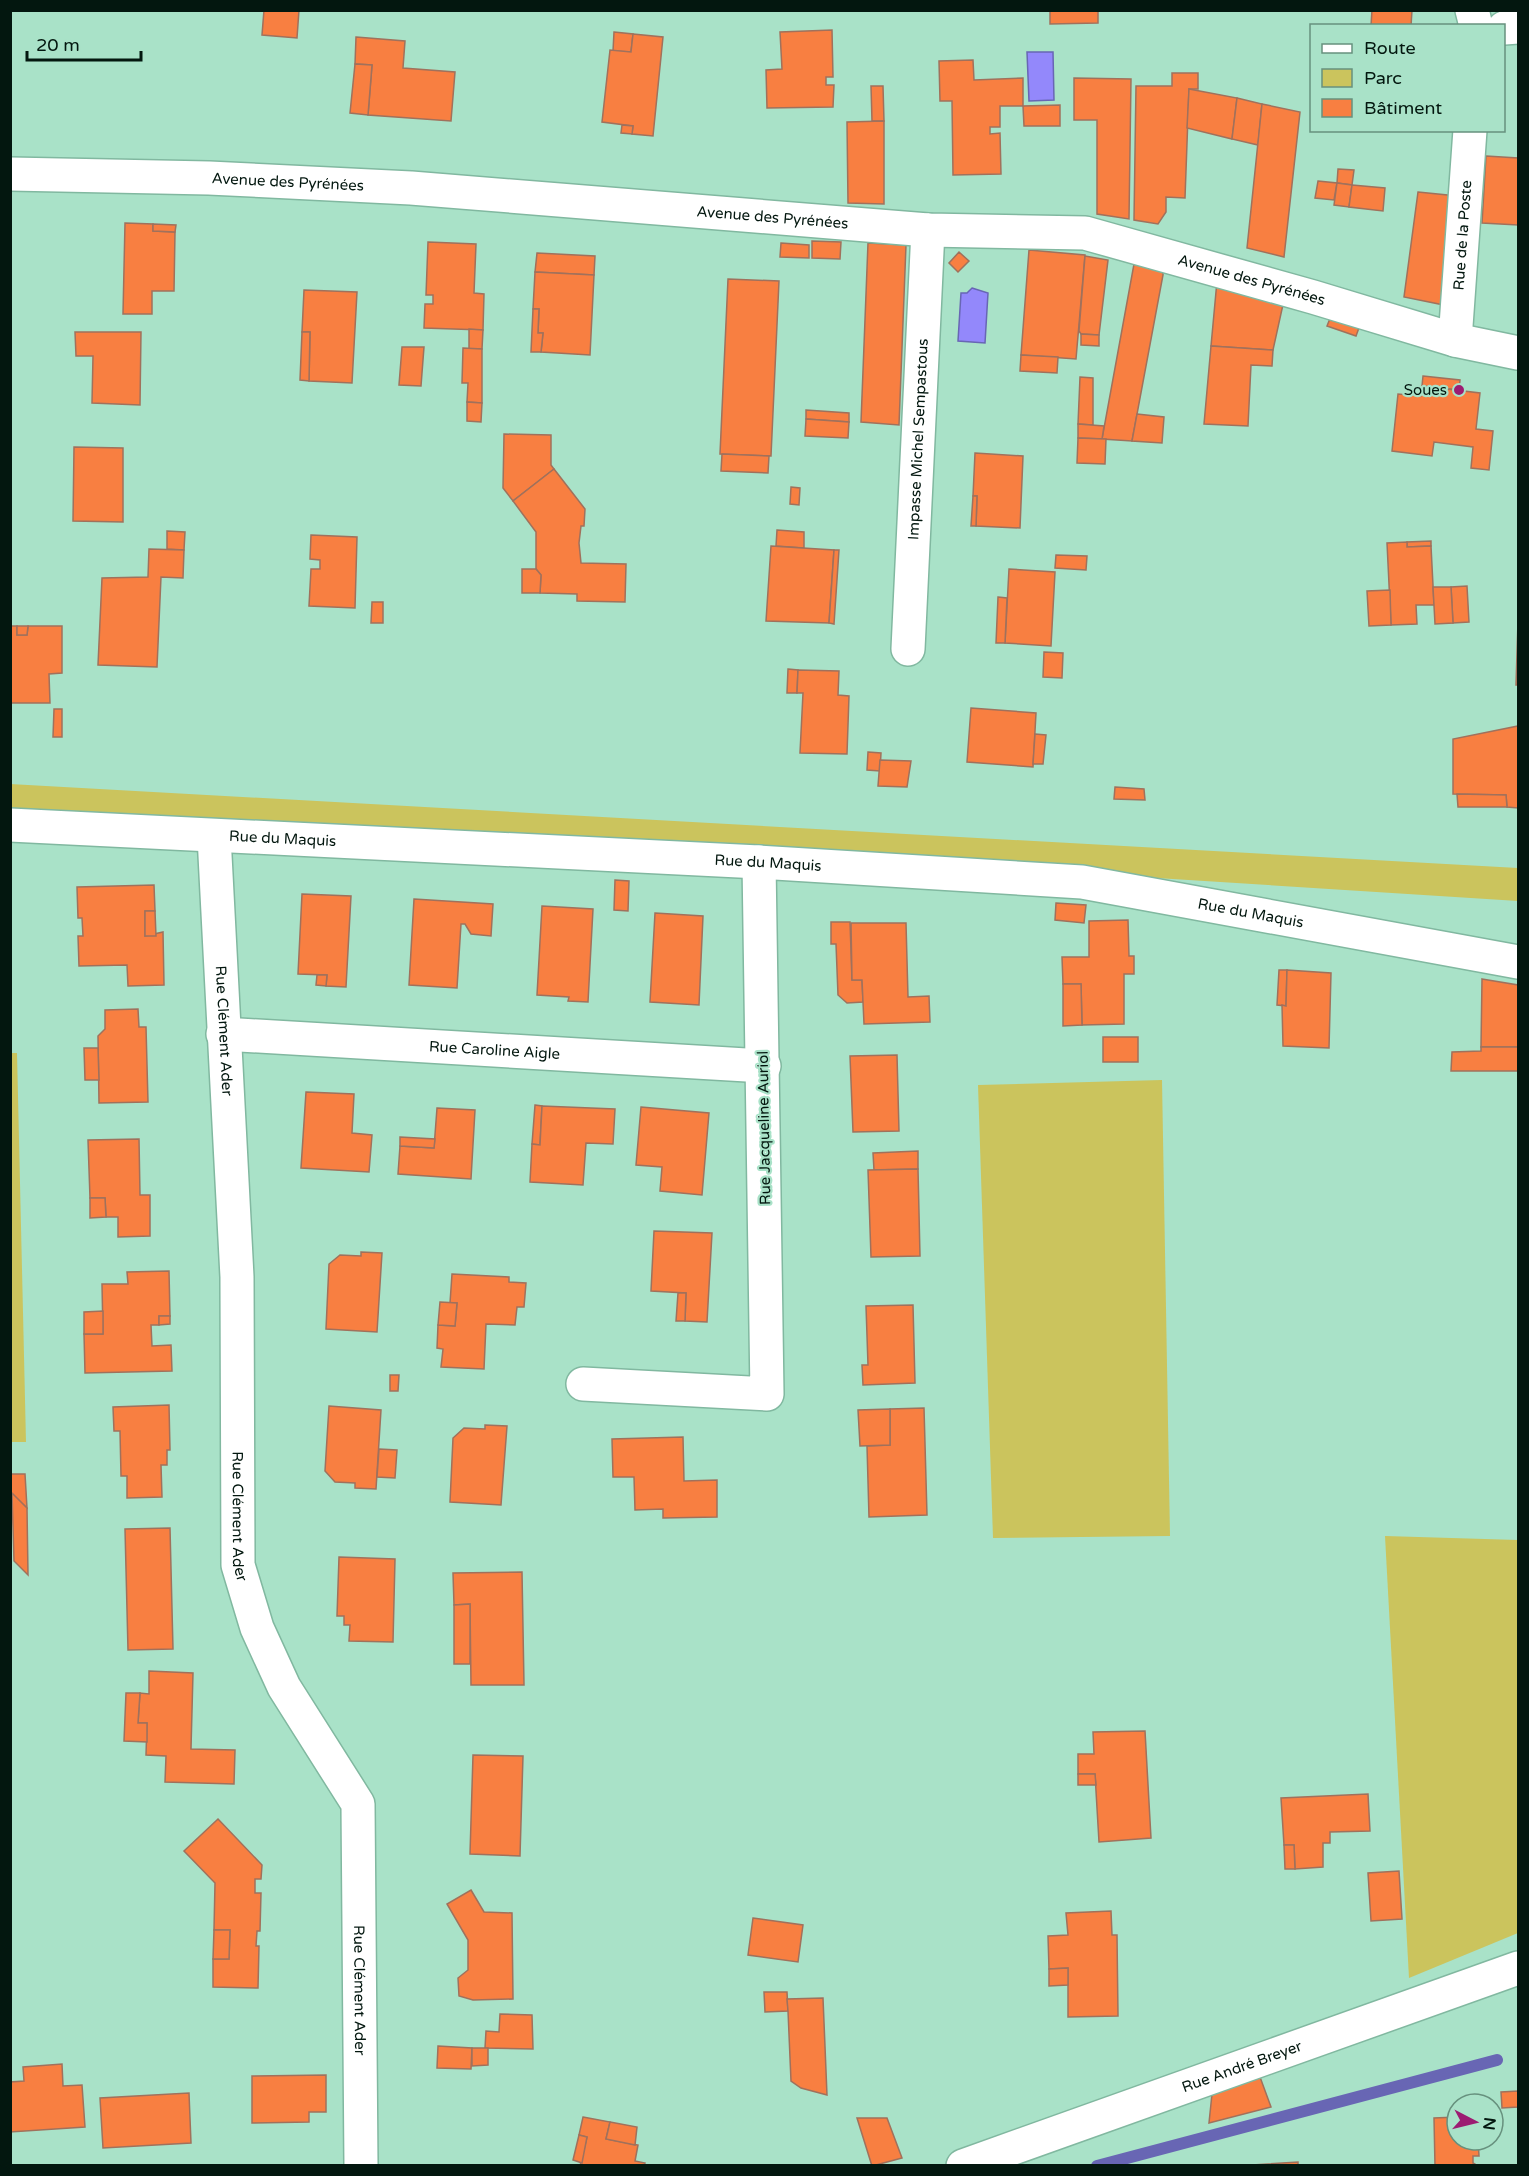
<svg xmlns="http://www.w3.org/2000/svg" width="1529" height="2176" font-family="'Varela Round',sans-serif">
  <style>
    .green { fill: #cbc45d }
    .water { fill: #9388fb; stroke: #6866b4; stroke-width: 1.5 }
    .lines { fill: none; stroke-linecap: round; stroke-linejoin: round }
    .stream { stroke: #6866b4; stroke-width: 12 }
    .building { fill: #f87f41; stroke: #a0715c; stroke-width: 1.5 }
    .minor-casing { stroke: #81b8a0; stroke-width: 36 }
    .minor { stroke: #fff; stroke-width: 33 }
    .poi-dot { fill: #9c1c72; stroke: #a9e2c8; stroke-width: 2 }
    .labels { text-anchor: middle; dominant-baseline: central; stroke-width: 4.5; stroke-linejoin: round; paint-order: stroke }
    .street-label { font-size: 15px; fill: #03170f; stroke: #a9e2c8 }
    .poi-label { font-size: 15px; fill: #03170f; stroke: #a9e2c8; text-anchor: end }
  </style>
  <rect width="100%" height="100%" fill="#a9e2c8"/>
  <!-- green -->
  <g class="green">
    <path d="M10,784L1518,868V901L1141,877L11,813Z"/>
    <path d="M11,1053H17L26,1442H10Z"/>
    <path d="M1162,1080L1170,1536L993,1538L978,1085Z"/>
    <path d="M1385,1536L1518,1540V1933L1409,1978Z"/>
  </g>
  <!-- water -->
  <g class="water">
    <path d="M1027,52H1053L1054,100L1029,101Z"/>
    <path d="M972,288L988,293L985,343L958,341L961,293H967Z"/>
  </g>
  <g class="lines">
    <!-- stream -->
    <path class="stream" d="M1097,2166L1497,2060"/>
  </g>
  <!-- building -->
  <g class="building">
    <path d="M264,10H299L297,38L262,35Z"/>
    <path d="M1050,10H1098V23L1050,24Z"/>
    <path d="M1372,10H1412L1411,26H1371Z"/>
    <path d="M832,30L833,77H826V85H834L833,107L767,108L766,70L782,69L780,32Z"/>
    <path d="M614,32L633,34L631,52L613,51Z"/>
    <path d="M633,34L663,37L653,136L632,134L633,126L602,122L610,50L631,52Z"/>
    <path d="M356,37L405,41L403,68L455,72L451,121L368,115L372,65L355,64Z"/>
    <path d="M973,60L974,80L1023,78V106H1000V127H990V134L1000,133L1001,174L953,175L952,101H940L939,61Z"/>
    <path d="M355,64L372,65L368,115L350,113Z"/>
    <path d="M1172,73H1198V89H1189L1185,198L1166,197V212L1158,224L1134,220L1136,86H1172Z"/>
    <path d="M1074,78L1131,79L1129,219L1097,214V120H1074Z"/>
    <path d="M871,86H883L884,121H872Z"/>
    <path d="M1189,89L1237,98L1232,139L1187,128Z"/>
    <path d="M1237,98L1262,104L1258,145L1232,139Z"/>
    <path d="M1262,104L1300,112L1284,257L1247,248Z"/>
    <path d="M1060,105V126H1024L1023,106Z"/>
    <path d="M884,121V204L848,203L847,122Z"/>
    <path d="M622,125L633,126L632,134L621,133Z"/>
    <path d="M1486,156L1518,158V225L1482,223Z"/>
    <path d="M1338,169L1354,170L1352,185L1337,183Z"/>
    <path d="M1318,181L1337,183L1334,200L1315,198Z"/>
    <path d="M1337,183L1352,185L1349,207L1334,205Z"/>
    <path d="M1352,185L1385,188L1383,211L1349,207Z"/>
    <path d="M1418,192L1457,196L1444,305L1404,297Z"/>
    <path d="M125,223L153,224V231L175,232L174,291H152V314H123Z"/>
    <path d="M153,224L176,225L175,232L153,231Z"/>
    <path d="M812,241L841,242L840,259L812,258Z"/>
    <path d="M428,242L476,244L474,293L484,294L483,330L424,328L425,304H433V295H426Z"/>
    <path d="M781,243L809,245V258L780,257Z"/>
    <path d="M868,243L906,245L899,425L861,422Z"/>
    <path d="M1029,250L1085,255L1076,359L1021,355Z"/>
    <path d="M959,252L969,261L958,272L949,263Z"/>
    <path d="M537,253L595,256L594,275L535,272Z"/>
    <path d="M1085,256L1108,260L1099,335L1081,334L1079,331Z"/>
    <path d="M1134,264L1163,272V275L1132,441L1102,439Z"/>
    <path d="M535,272L594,275L590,355L541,352L543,333H538L539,309H533Z"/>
    <path d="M728,279L779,281L771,456L720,454Z"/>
    <path d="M1217,281L1284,300L1273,350L1211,346Z"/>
    <path d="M304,290L357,292L352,383L309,381L310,332H302Z"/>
    <path d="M533,309H539L538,333H543L541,352H531Z"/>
    <path d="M1331,316L1360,325L1356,336L1327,326Z"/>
    <path d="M469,329L483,330L482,349H469Z"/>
    <path d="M75,332H141L140,405L92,403L93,356H76Z"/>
    <path d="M302,332H310L309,381L300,380Z"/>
    <path d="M1081,334L1099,335V346L1081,345Z"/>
    <path d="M1211,346L1273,350L1272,366L1251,365L1248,426L1204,424Z"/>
    <path d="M402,347H424L421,386L399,385Z"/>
    <path d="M463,348L482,349V403L467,402L468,383H462Z"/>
    <path d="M1021,355L1058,357L1057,373L1020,371Z"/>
    <path d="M1423,376L1460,380L1459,390L1422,386Z"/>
    <path d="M1080,377L1093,378V425L1078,424Z"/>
    <path d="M1422,386L1480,393L1476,429L1493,431L1489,470L1471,468L1473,447L1434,442L1432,456L1392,451L1398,394L1421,396Z"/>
    <path d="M467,402L482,403L481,422L467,421Z"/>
    <path d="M806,410L849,413V422L806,419Z"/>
    <path d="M1137,414L1164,417L1162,443L1132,441Z"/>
    <path d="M806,419L849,422L848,438L805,436Z"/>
    <path d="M1078,424L1104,426L1102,439L1078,438Z"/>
    <path d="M504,434L551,435V465L554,469L513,501L503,488Z"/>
    <path d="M1078,438L1106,439L1105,464L1077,463Z"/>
    <path d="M74,447L123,448V522L73,521Z"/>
    <path d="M975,453L1023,456L1020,528L976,526L977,496H973Z"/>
    <path d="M722,454L769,456L768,473L721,471Z"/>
    <path d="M554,469L585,509L584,526H581L579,543L581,563L626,564L625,602L577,601V594L540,593L541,575L536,569V532L513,501Z"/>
    <path d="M791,487L800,488L799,505L790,504Z"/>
    <path d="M973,496H977L976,526H971Z"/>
    <path d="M777,530L804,532V548L776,546Z"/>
    <path d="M167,531L185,532L184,550L167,549Z"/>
    <path d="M311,535L357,537L355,608L309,606L311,569H320V560L310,559Z"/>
    <path d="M1431,541V546L1407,547V542Z"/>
    <path d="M1407,542V547L1431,546L1434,605H1416L1417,624L1391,625L1387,543Z"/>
    <path d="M771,546L834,550L829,623L766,621Z"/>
    <path d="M149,549L184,550L183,578L161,577L157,667L98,665L102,578L148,577Z"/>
    <path d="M834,550H839L834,624L829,623Z"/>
    <path d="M1056,555L1087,556L1086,570L1055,568Z"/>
    <path d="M522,569H536L541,575L540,593H522Z"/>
    <path d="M1009,569L1055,572L1051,646L1005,643Z"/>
    <path d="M1467,586L1469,622L1453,623L1451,587Z"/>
    <path d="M1433,587H1451L1453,623L1435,624Z"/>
    <path d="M1390,590L1391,625L1369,626L1367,591Z"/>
    <path d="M998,597L1007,598L1005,643H996Z"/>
    <path d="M372,602H383V623H371Z"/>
    <path d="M1518,621V685H1516Z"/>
    <path d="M10,626H17V635H27L28,626H62V673L49,674L50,703H10Z"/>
    <path d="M17,626H28L27,635H17Z"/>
    <path d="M1044,652L1063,653L1062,678L1043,677Z"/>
    <path d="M788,669L798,670L797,693H787Z"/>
    <path d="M798,670L839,671L838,695L849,696L847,754L800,753L803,693H797Z"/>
    <path d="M971,708L1036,713L1033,767L967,762Z"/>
    <path d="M54,709H62V737H53Z"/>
    <path d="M1518,726V808L1507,807L1506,795L1453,794V739Z"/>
    <path d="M1035,734L1046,735L1043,764H1033Z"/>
    <path d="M868,752L881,753L880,771L867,770Z"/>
    <path d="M880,760L911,761L907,787L878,786Z"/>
    <path d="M1115,787L1144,789L1145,800L1114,799Z"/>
    <path d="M1457,794L1506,795L1507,807H1458Z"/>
    <path d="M615,880L629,881L628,911L614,910Z"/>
    <path d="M154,885L155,911H145V936L163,932L164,985L128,986L127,965L79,966L78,936H83L82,918H78L77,887Z"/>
    <path d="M302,894L351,896L346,987L326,986L327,975L298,974Z"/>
    <path d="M414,899L493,904L491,936L471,934L465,924H461L457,988L409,985Z"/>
    <path d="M1056,903L1086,905L1084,923L1055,920Z"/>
    <path d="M542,906L593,909L588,1002L568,1001L569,997L537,995Z"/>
    <path d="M145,911H155L156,936H145Z"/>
    <path d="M655,913L703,916L699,1005L650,1002Z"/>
    <path d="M1128,920L1129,956H1134V974H1124V1024L1082,1025L1081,984H1063L1062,957H1089V921Z"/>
    <path d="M831,922H850L852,980H862L863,1002L847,1003L838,995L836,944H831Z"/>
    <path d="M851,923H906L908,997L929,996L930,1022L864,1024L862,980H852Z"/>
    <path d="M1279,970H1287L1286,1006L1277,1005Z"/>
    <path d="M1287,970L1331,973L1329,1048L1283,1046L1282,1005L1286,1006Z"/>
    <path d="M317,975H327L326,986L316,985Z"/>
    <path d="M1482,979L1518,985V1047H1481Z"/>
    <path d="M1063,984H1081L1082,1025L1063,1026Z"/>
    <path d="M138,1009L139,1027H146L148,1102L99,1103L98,1036L105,1029V1010Z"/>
    <rect x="1103" y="1037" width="35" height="25"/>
    <path d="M1481,1047H1518V1071H1451L1452,1052L1481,1051Z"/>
    <path d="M84,1048H98L99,1080H85Z"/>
    <path d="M897,1055L899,1131L853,1132L850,1056Z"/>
    <path d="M306,1092L354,1094L352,1133L372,1135L369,1172L301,1168Z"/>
    <path d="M535,1105L542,1106L540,1145L532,1144Z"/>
    <path d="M542,1106L615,1109L613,1144L586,1143L583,1185L530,1182L532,1144L540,1145Z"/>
    <path d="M641,1107L709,1113L702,1195L660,1191L662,1167L636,1165Z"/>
    <path d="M437,1108L475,1110L471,1179L398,1174L400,1146L434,1148Z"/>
    <path d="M400,1137L435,1139L434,1148L400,1146Z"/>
    <path d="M139,1139L140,1195H150V1236L118,1237V1217H106L105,1198H90L88,1140Z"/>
    <path d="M918,1151V1169L874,1170L873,1153Z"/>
    <path d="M918,1169L920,1256L871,1257L868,1170Z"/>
    <path d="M90,1198H105L106,1217L90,1218Z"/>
    <path d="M654,1231L712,1233L707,1322L685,1321L686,1293L651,1291Z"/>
    <path d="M361,1252L382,1253L377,1332L326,1329L329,1264L340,1255L361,1256Z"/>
    <path d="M169,1271L170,1316H159V1325H151L152,1346L171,1345L172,1371L85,1373L84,1334H103L102,1284H128L127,1272Z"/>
    <path d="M452,1274L509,1277V1282L526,1283L524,1307H517L515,1325L486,1324L484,1369L441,1367L443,1349L437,1348L438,1325L455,1326L457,1303H450Z"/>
    <path d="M678,1293H686L685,1321H676Z"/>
    <path d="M440,1302L457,1303L455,1326L438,1325Z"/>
    <path d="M913,1305L915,1383L863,1385L862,1365H868L866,1306Z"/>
    <path d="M103,1311V1334H84V1312Z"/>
    <path d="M159,1316H170V1324L159,1325Z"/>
    <path d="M390,1375H399L398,1391H390Z"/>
    <path d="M169,1405L170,1450H167V1465H161L162,1497L127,1498V1476H121L120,1431H114L113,1407Z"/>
    <path d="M329,1406L381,1410L376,1489L355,1488V1483L335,1482L325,1471Z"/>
    <path d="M924,1408L927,1515L869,1517L867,1446L890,1445V1409Z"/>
    <path d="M890,1409V1445L860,1446L858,1410Z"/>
    <path d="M485,1425L507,1426L501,1505L450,1502L453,1438L464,1428L485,1429Z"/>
    <path d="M683,1437L684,1481L717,1480V1517L663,1518V1509L635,1510L634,1477H613L612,1439Z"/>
    <path d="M379,1449L397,1450L395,1478L377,1477Z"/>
    <path d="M10,1474H25L27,1508L10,1492Z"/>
    <path d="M12,1493L27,1508L28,1575L14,1561Z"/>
    <path d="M170,1528L173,1649L128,1650L125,1529Z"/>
    <path d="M339,1557L395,1559L393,1642L349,1641L350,1625H344V1616H337Z"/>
    <path d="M522,1572L524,1685H471L470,1604L454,1605L453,1573Z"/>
    <path d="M470,1604V1664H454V1605Z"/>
    <path d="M149,1671L193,1673L191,1749L235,1750L234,1784L165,1782L166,1756L146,1755L147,1723H138L140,1693L149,1694Z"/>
    <path d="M126,1693H140L138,1723H147V1742L124,1741Z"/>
    <path d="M1145,1731L1151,1838L1099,1842L1095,1774H1078V1754H1094L1093,1732Z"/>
    <path d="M473,1755L523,1756L520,1856L470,1854Z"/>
    <path d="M1078,1774H1095L1096,1785H1078Z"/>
    <path d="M1368,1794L1370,1831L1330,1832V1843H1323V1867L1295,1869L1294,1845H1284L1281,1798Z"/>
    <path d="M218,1819L262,1865L261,1879H255V1893H261L260,1931H257L256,1946H259L258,1988L213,1987V1959H229L230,1930H214L215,1883L184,1851Z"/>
    <path d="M1284,1845H1294L1295,1869H1285Z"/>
    <path d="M1399,1871L1402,1919L1371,1921L1368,1873Z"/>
    <path d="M471,1890L484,1912L512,1913L513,1999L473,2000L459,1996L458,1978L468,1970V1940L447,1904Z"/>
    <path d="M1111,1911L1112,1935H1117L1118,2016L1068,2017V1968L1049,1969L1048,1936L1068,1935L1066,1913Z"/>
    <path d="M753,1918L803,1925L798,1962L748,1955Z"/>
    <path d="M214,1930H230L229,1959H213Z"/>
    <path d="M1068,1968V1985L1049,1986V1969Z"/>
    <path d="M764,1992H787L788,2011L765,2012Z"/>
    <path d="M823,1998L827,2095L801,2088L791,2081L788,2011L787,1999Z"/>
    <path d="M500,2014L532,2015L533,2049L485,2048L486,2031L499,2032Z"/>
    <path d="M438,2046L472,2048L471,2069L437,2068Z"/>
    <path d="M472,2048H488V2065L472,2066Z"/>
    <path d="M62,2064L63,2086L82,2085L85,2127L10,2132V2082L24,2081L23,2067Z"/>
    <path d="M326,2075V2112H309V2122L252,2123V2076Z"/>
    <path d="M1260,2077L1271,2107L1209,2123L1212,2094Z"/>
    <path d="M1518,2091V2107L1502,2108L1501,2092Z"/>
    <path d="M189,2093L191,2143L103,2148L100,2098Z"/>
    <path d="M583,2117L610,2122L606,2139L638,2145L635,2161L645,2163L644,2166H580L587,2137L579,2135Z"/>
    <path d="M1457,2117V2140H1478L1479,2156H1473V2163L1478,2166H1435L1434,2118Z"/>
    <path d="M857,2118H887L902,2158L872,2166Z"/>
    <path d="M610,2122L637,2127L635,2145L606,2139Z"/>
    <path d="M579,2135L587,2137L582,2163L573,2160Z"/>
    <path d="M1298,2162V2166H1236Z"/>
  </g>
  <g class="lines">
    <!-- minor casing -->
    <g class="minor-casing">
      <g id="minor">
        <path d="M1472,10L1476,26"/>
        <path d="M1504,28L1518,27"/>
        <path id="s1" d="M10,174L209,178L411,188L928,230L1085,233L1313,297L1455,340L1518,353"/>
        <path id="s2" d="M1455,340L1470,130"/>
        <path id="s3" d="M908,649L928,230"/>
        <path id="s4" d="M10,825L759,862L1082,882L1518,962"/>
        <path id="s5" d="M214,836L237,1277L238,1565L257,1628L284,1687L358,1804L361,2166"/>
        <path id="s6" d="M223,1034L764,1066"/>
        <path d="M583,1384L767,1394L759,862"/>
        <path id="s7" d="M963,2166L1518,1968"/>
      </g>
    </g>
    <!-- minor -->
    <use href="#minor" class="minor"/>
  </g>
  <!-- markers -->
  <circle class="poi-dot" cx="1459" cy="390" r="6"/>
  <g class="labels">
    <!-- street labels -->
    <g class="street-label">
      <text stroke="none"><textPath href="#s1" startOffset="278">Avenue des Pyrénées</textPath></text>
      <text stroke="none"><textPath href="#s1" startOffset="764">Avenue des Pyrénées</textPath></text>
      <text stroke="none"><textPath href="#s2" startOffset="105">Rue de la Poste</textPath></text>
      <text stroke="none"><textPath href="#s1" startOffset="1250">Avenue des Pyrénées</textPath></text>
      <text stroke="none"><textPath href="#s3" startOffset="210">Impasse Michel Sempastous</textPath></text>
      <text stroke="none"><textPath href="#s4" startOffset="273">Rue du Maquis</textPath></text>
      <text stroke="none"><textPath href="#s4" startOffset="759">Rue du Maquis</textPath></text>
      <text stroke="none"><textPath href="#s4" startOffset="1245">Rue du Maquis</textPath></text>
      <text stroke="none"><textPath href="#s5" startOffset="195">Rue Clément Ader</textPath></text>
      <text stroke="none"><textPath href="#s6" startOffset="272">Rue Caroline Aigle</textPath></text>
      <text transform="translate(764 1128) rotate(-91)">Rue Jacqueline Auriol</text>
      <text stroke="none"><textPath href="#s5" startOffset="681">Rue Clément Ader</textPath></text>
      <text stroke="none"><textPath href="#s5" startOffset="1185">Rue Clément Ader</textPath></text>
      <text stroke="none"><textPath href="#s7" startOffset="296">Rue André Breyer</textPath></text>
    </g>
    <!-- poi labels -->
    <g class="poi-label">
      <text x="1447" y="390">Soues</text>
    </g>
  </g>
  <!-- border -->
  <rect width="1529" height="2176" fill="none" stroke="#03170f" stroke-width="24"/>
  <!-- legend -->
  <rect x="1310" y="24" width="195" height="108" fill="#a9e2c8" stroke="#67917e" stroke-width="1.5"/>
  <rect x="1322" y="44" width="30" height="9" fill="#ffffff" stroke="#67917e" stroke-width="1.5"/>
  <text x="1364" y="54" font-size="18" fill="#03170f">Route</text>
  <rect x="1322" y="69" width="30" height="18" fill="#cbc45d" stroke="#67917e" stroke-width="1.5"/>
  <text x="1364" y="84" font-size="18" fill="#03170f">Parc</text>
  <rect x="1322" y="99" width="30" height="18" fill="#f87f41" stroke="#67917e" stroke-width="1.5"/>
  <text x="1364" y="114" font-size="18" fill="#03170f">Bâtiment</text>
  <!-- north arrow -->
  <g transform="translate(1475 2122) rotate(97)"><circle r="28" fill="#a9e2c8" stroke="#67917e" stroke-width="1.5"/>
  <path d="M0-4.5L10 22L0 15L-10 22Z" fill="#9c1c72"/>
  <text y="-9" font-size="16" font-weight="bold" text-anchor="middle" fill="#03170f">N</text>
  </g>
  <!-- scale -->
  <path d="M27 51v9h114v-9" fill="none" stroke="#03170f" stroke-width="3"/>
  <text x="36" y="51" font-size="18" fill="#03170f" stroke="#a9e2c8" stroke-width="4.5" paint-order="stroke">20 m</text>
</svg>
